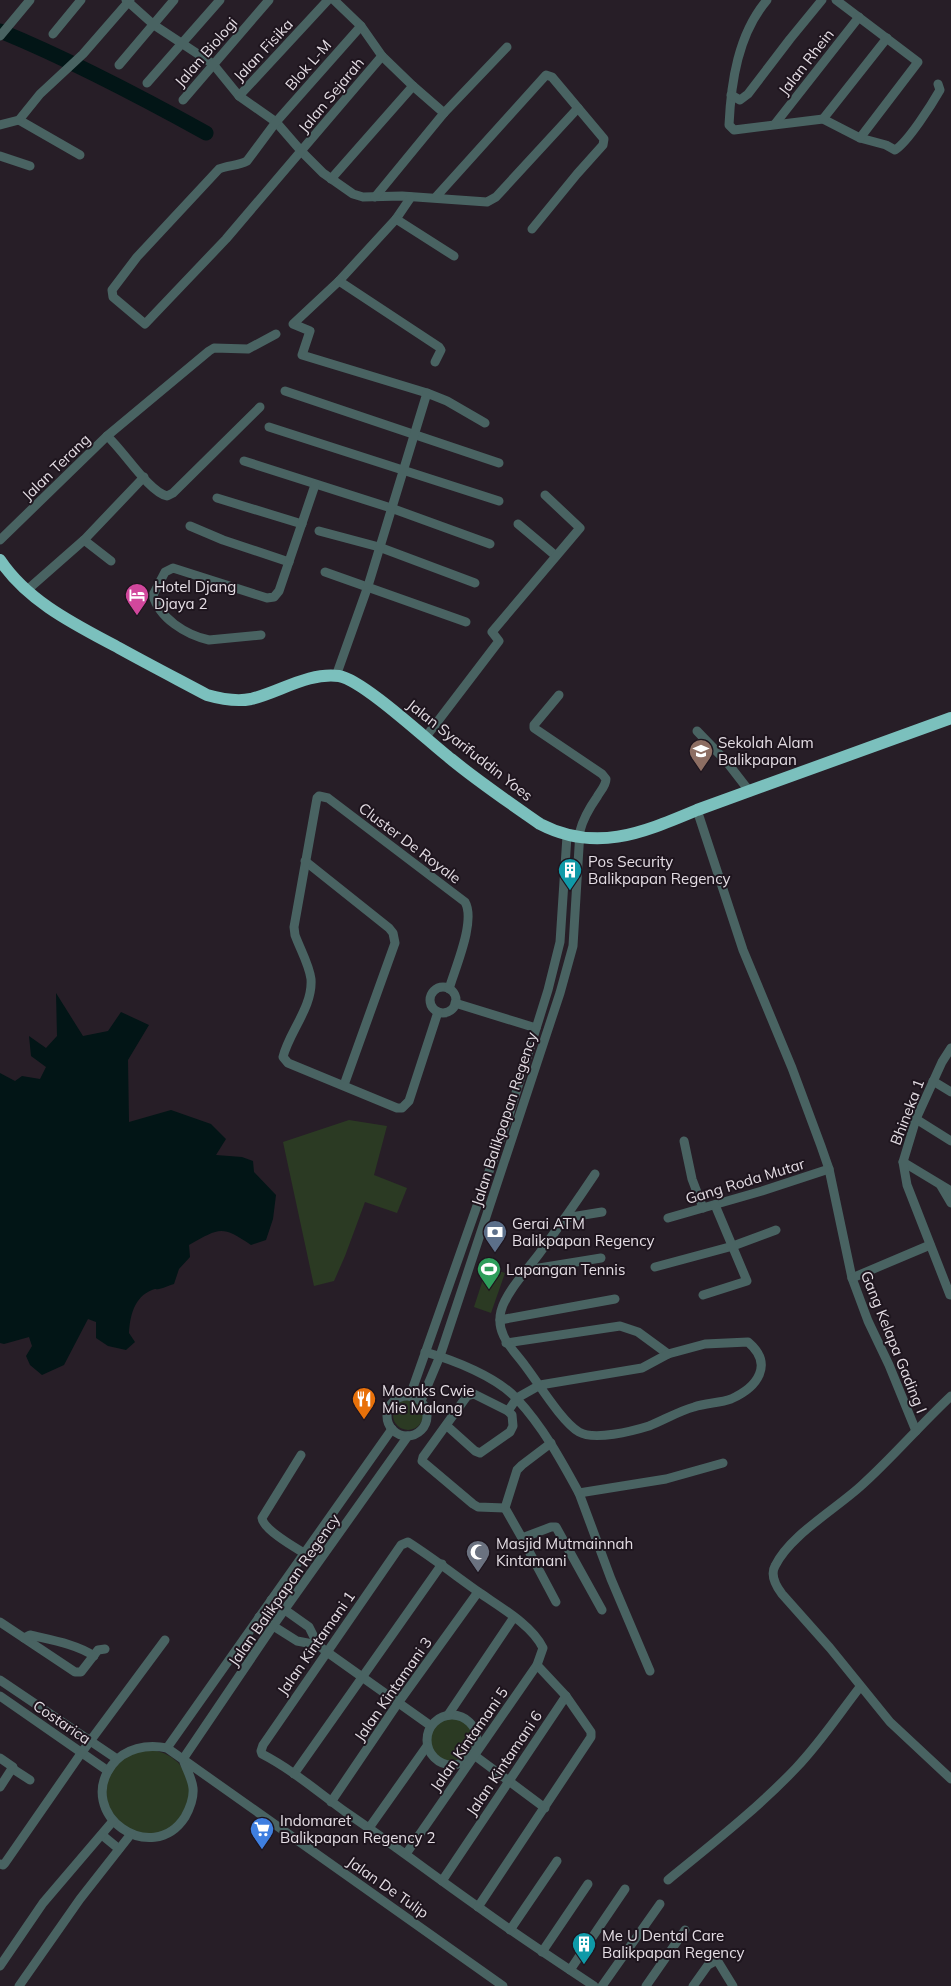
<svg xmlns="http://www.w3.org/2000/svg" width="951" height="1986" font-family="Mulish,sans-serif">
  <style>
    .green { fill: #2b3a23 }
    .water { fill: #021516 }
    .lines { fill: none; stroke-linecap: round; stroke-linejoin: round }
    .river { stroke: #021516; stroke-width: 15 }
    .minor { stroke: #496362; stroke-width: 9 }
    .highway { stroke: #7bc0bd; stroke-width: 12 }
    .labels { text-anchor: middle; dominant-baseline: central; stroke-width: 4; stroke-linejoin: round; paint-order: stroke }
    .street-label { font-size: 15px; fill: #e4dde4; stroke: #1e151e }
    .poi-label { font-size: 15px; fill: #e4dde4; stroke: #1e151e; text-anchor: start }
  </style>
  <rect width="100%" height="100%" fill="#271e27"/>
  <!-- green -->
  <g class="green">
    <path d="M349,1120L387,1126L374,1175L407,1188L397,1213L365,1202L345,1256L334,1281L314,1286L283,1142Z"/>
    <path d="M487,1267L505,1273L491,1313L474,1307Z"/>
    <circle cx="408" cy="1415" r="15"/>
    <circle cx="453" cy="1741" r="23"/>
    <circle cx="148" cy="1792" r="42"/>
  </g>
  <!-- water -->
  <path class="water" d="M56,993L83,1036L108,1031L121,1012L149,1025L128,1060L129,1122L171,1110L211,1124L226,1139L216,1155L242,1157L253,1161L254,1172L276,1195L273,1219L266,1240L251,1245C221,1225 220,1228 189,1245L190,1257L179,1269L174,1284C170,1285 164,1288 159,1289C154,1290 157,1288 152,1290C134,1297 130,1316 129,1333L135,1342L126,1350L108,1346L96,1338V1322L88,1319L64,1365L42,1375L30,1365L26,1356L32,1346L29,1337L4,1344L0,1343V1073L15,1081L22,1076L40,1079L46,1067L31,1056L29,1036L46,1048L57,1036Z"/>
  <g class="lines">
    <!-- river -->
    <path class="river" d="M0,31C71,60 139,96 206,133"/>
    <!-- minor -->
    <g class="minor">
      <path d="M126,0L154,25L213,64L239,96L276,122L302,152L323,173L353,194L363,197L402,196L487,202L496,197L578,108L552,77L546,75L435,198"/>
      <path d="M334,0L361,26L382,56L413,86L444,113"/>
      <path d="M767,0C738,34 731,82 729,125L734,130L823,119L860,138L886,145L895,150C908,142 932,104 940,90L938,84"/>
      <path d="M836,0L918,62L860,138"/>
      <path d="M361,26L276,122L247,161C238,166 229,165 219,169L137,257L112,290L113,297L145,324L226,239L382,56"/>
      <path d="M53,34L81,0"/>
      <path d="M0,36L30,0"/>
      <path d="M119,65L174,0"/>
      <path d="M147,83L220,0"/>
      <path d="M731,95L740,100L748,94L790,39L822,0"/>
      <path d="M239,96L328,0"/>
      <path d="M183,100L269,0"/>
      <path d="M823,119L887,38"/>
      <path d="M19,120L80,155"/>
      <path d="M775,124L859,17"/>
      <path d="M0,125L19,120L40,94L83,54L130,0"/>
      <path d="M0,156L30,166"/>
      <path d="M331,179L413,86"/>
      <path d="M375,197L444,113L507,47"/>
      <path d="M411,197L396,219L339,281L293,324L310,331L302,355L427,393"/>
      <path d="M396,219L454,256"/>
      <path d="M532,229L577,174L603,145L604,139L578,108"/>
      <path d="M339,281L439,347L441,350L435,362"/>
      <path d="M285,391L499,463"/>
      <path d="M269,427L499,501"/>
      <path d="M107,436C124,451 148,491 167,496L173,493L260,407"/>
      <path d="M244,461L391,508L490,544"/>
      <path d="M217,498L302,524"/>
      <path d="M518,524L556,556"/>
      <path d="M190,526L223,540L289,562"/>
      <path d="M319,531L379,547L475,583"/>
      <path d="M0,540L107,436L209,351L214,348L248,349L276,334"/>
      <path d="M84,540L111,561"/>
      <path d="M325,572L466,622"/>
      <path d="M26,591L84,540L144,477"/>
      <path d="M261,635L209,640C186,635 159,618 153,595L165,572L173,568L267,598L274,597L279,591L315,485"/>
      <path d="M336,676L368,586L427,393L447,401L485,423"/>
      <path d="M697,731L726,761L750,792"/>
      <path d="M425,738L499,641L492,632L580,528L545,495"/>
      <path d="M697,810L743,950L792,1068L821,1146L829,1169L852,1278L868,1321L889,1365L916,1431"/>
      <path d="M305,861L389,928L393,933L395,943L344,1085"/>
      <circle cx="443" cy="1000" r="13"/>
      <path d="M455,1003L536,1028"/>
      <path d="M438,1012L409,1101L402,1108H397L288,1063L283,1057C289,1032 313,1007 311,979C309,964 300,949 295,935L294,927L317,798L319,796L328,798L465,902C476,921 455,968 449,989"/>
      <path d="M933,1081L951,1092"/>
      <path d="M916,1119L951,1141"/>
      <path d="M684,1141L692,1179L703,1208"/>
      <path d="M903,1162L951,1191"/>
      <path d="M941,1186L951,1203"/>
      <path d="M565,1218L602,1212"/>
      <path d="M668,1218L762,1191L829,1169"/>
      <path d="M655,1267L733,1246L776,1230"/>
      <path d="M527,1270L601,1258"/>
      <path d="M852,1278L930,1245"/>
      <path d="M703,1295L747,1281L715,1205"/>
      <path d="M950,1295L907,1185L903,1162L916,1119L942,1062L951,1048"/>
      <path d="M500,1320L615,1299"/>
      <path d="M506,1343L620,1326L638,1332L668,1354"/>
      <path d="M425,1352C454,1360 497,1377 517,1399C543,1427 561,1460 579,1493"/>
      <path d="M410,1396L510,1112L548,990L560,942L567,836"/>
      <path d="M951,1396C920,1425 893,1457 862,1485C836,1509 790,1535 775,1566C770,1575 776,1586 782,1594L830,1648L890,1722L951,1779"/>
      <circle cx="407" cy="1416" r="20"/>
      <path d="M421,1401L440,1356L560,993L573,946L580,831C583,819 590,807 597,797C600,791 606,786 606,779L602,774L534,728V725L559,695"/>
      <path d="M508,1411L517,1398L540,1385L642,1368L668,1354L705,1344L748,1342C774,1364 758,1387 731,1399C720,1403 706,1403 694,1407C679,1411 664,1420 649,1426C633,1431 594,1441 579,1432C562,1422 539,1384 526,1367C514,1350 495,1335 501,1311C506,1292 527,1270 539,1254C558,1228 577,1201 595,1174"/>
      <path d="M446,1425L475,1451L480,1453L510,1432L513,1426L512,1415L508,1411L474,1394L467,1396L423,1457L422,1461L473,1504L478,1507L505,1508"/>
      <path d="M551,1443L522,1465L517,1470L505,1508L522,1538L551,1527H556L602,1610"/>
      <path d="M301,1455L262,1518C263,1529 294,1547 304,1553"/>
      <path d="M522,1538L556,1602"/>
      <path d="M271,1600L309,1627L318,1645L327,1652L431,1726"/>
      <path d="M259,1617L297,1641L318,1645"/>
      <path d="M0,1622L75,1672H81L98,1650L105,1649"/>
      <path d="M24,1638L30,1635C51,1640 76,1644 94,1656"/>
      <path d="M650,1671L611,1579L579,1493L666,1479L723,1463"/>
      <path d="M0,1680L117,1759"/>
      <path d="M0,1696L108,1771"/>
      <circle cx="452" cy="1740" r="25"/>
      <path d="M448,1715L514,1617"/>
      <path d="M167,1748L392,1429"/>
      <path d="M474,1755L545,1808"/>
      <path d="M0,1758L13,1767L0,1787"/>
      <path d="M183,1759C186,1769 192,1778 193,1788C194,1798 190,1808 185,1817C152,1868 75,1814 112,1765C125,1748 147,1744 167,1748L503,1986"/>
      <path d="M183,1759L273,1626L408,1436"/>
      <path d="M13,1769L30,1780"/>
      <path d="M294,1774L442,1564"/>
      <path d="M331,1802L398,1703L478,1592"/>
      <path d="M369,1828L427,1746"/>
      <path d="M102,1835L119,1849"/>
      <path d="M406,1854L537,1665L543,1648C532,1625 500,1607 480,1593C456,1576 433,1558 408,1542L401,1545L263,1745L261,1751L262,1754C293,1770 319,1793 347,1813C391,1843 433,1875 477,1906C515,1934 555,1960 594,1986"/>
      <path d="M0,1864L3,1865L5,1863L82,1752L165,1640"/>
      <path d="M668,1880C712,1844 757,1809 796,1768C820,1743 839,1714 860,1687"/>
      <path d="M442,1881L566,1696"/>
      <path d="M478,1907L591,1737V1732L566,1696L537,1665"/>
      <path d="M510,1930L557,1861"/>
      <path d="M542,1952L588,1884"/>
      <path d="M0,1966L43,1903L113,1821"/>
      <path d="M570,1970L625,1889"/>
      <path d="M19,1986L80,1899L131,1834"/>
      <path d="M602,1986L660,1904"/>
      <path d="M646,1986L685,1930"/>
      <path d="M693,1986L708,1965L717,1960L733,1986"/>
    </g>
    <!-- highway -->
    <path class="highway" d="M0,560C28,602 76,625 119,648C148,664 177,679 207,695C221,699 236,702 251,699C280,692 308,672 339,676C363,680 428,741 451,759C479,782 510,803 540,824C596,853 642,833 697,810L951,718"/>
  </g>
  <!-- icons -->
  <defs>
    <g id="hotel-pin" transform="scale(1.25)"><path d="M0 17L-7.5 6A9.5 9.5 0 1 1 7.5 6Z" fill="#d1479c" stroke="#1e151e"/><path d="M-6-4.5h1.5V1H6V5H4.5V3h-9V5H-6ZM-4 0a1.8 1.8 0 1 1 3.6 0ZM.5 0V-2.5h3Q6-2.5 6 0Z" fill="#fff"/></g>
    <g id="school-pin" transform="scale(1.25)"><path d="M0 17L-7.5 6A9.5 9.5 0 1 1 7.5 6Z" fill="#8d6e63" stroke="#1e151e"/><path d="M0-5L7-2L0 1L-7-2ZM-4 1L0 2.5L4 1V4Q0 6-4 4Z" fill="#fff"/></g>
    <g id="building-pin" transform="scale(1.25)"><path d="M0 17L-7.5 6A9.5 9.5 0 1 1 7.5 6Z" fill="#0f9aa8" stroke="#1e151e"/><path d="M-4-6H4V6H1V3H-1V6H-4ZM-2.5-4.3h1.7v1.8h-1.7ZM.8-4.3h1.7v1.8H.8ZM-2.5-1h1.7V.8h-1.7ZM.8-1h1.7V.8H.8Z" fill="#fff"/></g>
    <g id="bank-pin" transform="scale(1.25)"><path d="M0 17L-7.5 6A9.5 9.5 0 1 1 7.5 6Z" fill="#5c6f8a" stroke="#1e151e"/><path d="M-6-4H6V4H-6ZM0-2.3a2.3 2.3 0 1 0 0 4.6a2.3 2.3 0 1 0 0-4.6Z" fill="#fff"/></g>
    <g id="stadium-pin" transform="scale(1.25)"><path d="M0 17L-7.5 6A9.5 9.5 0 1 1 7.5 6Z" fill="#2e9e5b" stroke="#1e151e"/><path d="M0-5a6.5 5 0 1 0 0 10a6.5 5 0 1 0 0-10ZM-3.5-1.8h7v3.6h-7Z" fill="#fff"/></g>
    <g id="restaurant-pin" transform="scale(1.25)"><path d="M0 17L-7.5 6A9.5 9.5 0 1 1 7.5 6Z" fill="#e8710a" stroke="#1e151e"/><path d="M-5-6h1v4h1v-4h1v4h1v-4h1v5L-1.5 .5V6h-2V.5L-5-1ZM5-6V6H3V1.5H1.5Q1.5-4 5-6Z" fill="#fff"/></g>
    <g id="mosque-pin" transform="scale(1.25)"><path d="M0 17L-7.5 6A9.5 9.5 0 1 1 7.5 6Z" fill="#6b7280" stroke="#1e151e"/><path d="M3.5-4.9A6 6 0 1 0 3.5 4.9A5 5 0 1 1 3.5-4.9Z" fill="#fff"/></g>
    <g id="supermarket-pin" transform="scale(1.25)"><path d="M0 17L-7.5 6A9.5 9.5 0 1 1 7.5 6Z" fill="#3f7fe0" stroke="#1e151e"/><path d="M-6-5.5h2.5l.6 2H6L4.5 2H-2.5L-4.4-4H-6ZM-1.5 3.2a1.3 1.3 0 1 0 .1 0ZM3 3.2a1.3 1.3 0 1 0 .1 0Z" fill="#fff"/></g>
  </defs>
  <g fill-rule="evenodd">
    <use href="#hotel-pin" x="137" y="595"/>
    <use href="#school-pin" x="701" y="751"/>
    <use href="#building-pin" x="570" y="870"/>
    <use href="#bank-pin" x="495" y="1232"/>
    <use href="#stadium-pin" x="489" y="1269"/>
    <use href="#restaurant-pin" x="364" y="1399"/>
    <use href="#mosque-pin" x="478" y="1552"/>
    <use href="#supermarket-pin" x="262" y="1829"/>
    <use href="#building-pin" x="584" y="1944"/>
  </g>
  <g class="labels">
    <!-- street labels -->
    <g class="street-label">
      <text transform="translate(263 50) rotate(-47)">Jalan Fisika</text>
      <text transform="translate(206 52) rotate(-49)">Jalan Biologi</text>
      <text transform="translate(806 62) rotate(-52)">Jalan Rhein</text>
      <text transform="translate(308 65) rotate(-49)">Blok L-M</text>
      <text transform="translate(331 95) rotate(-50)">Jalan Sejarah</text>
      <text transform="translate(56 467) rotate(-44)">Jalan Terang</text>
      <text transform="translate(470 750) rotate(38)">Jalan Syarifuddin Yoes</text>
      <text transform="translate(410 843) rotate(37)">Cluster De Royale</text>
      <text transform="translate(907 1112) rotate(-69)">Bhineka 1</text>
      <text transform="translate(504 1119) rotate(-72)">Jalan Balikpapan Regency</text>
      <text transform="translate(745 1181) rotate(-17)">Gang Roda Mutar</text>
      <text transform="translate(894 1342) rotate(68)">Gang Kelapa Gading I</text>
      <text transform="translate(284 1590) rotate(-55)">Jalan Balikpapan Regency</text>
      <text transform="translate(316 1643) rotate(-55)">Jalan Kintamani 1</text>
      <text transform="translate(393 1689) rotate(-55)">Jalan Kintamani 3</text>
      <text transform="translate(62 1722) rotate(34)">Costarica</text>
      <text transform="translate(469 1739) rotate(-55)">Jalan Kintamani 5</text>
      <text transform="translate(504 1763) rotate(-56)">Jalan Kintamani 6</text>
      <text transform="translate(388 1887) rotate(35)">Jalan De Tulip</text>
    </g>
    <!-- poi labels -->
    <g class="poi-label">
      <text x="154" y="586">Hotel Djang<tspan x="154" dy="17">Djaya 2</tspan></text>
      <text x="718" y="742">Sekolah Alam<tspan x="718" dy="17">Balikpapan</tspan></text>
      <text x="588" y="861">Pos Security<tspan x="588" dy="17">Balikpapan Regency</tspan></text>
      <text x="512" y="1223">Gerai ATM<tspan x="512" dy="17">Balikpapan Regency</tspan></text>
      <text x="506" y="1269">Lapangan Tennis</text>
      <text x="382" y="1390">Moonks Cwie<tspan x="382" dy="17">Mie Malang</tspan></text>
      <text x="496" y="1543">Masjid Mutmainnah<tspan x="496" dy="17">Kintamani</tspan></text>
      <text x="280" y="1820">Indomaret<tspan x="280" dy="17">Balikpapan Regency 2</tspan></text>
      <text x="602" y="1935">Me U Dental Care<tspan x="602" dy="17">Balikpapan Regency</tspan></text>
    </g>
  </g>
</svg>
